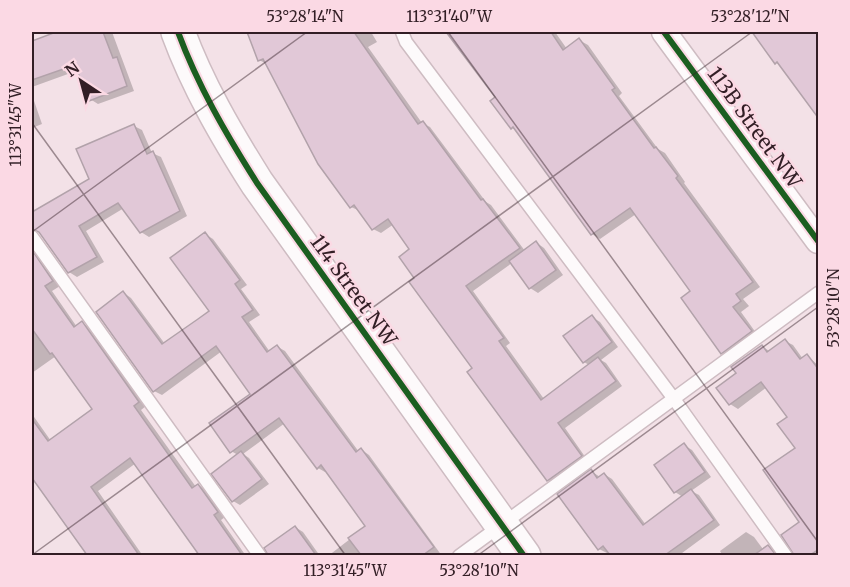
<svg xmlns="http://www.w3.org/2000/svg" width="850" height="587" font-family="Merriweather,serif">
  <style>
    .shadow { fill: #0003 }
    .building { fill: #e1c8d7; stroke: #b2a2aa; stroke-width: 1.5 }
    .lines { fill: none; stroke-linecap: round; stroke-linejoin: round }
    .lane-casing { stroke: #cebcc2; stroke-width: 15 }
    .street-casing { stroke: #cebcc2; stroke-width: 27 }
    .secondary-casing { stroke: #cebcc2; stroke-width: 36 }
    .lane { stroke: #fdfafb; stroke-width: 12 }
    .street { stroke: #fdfafb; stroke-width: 24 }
    .secondary { stroke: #fdfafb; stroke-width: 33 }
    .cycleway-casing { stroke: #fbd9e4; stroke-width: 10 }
    .cycleway { stroke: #1b5e20; stroke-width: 6 }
    .ticks { fill: none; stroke: #321e25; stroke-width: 1.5; stroke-opacity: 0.45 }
    .labels { text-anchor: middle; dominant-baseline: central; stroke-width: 5; stroke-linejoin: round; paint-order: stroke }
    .street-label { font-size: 20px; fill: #321e25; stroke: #fbd9e4 }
    .neatline { fill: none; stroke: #321e25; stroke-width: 2 }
    .ticks-label { font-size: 15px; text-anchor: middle; fill: #321e25 }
  </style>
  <rect width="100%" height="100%" fill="#f3e1e7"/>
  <!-- shadow -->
  <g class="shadow">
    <path d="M60,32H112L134,91L98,104L90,99L79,70L32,87V49L43,45L41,39Z"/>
    <path d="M249,32H311L312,34L316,32H371L377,42L368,47L422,123L430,127L486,202L491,205L525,251L537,243L544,248L563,275L538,293L530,288L512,263L473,291L510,343L506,346L544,399L589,365L584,362L592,317L600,322L618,347L601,360L606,363L622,386L565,428L588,461L556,485L548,480L416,279L412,249L394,224L381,233L373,229L360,211L351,207L267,64L259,60Z"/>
    <path d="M463,32H555L567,49L579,40L588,45L622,93L619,96L658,149L665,153L685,182L684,183L760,287L743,299L749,306L741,312L759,337L730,358L722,353L692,291L636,214L600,239L592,234L517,131L512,128L497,97L453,39Z"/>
    <path d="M754,32H818V117L781,65L776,63Z"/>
    <path d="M32,95L42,124L32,128Z"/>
    <path d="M134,126L142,130L152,153L161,157L187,216L149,237L141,232L124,208L86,231L104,262L77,277L69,272L48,242L91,180Z"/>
    <path d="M205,234L213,239L247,285L241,289L260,315L249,322L270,352L278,347L285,351L359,452L362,450L369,455L442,556H328L367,526L327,471L325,472L318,468L285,423L243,454L249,458L269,484L240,505L233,501L238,455L231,451L253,394L222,351L162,395L154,391L124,293L131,298L165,344L211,311Z"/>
    <path d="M32,253L40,258L60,286L52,291L77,327L82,323L90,328L146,406L141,410L196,487L198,485L206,490L225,517L221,520L246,556H200L136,463L98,491L143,556H89L32,476V414L51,441L94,410L56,356L32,373V329L44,319L32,301Z"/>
    <path d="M785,341L793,345L803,359L807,356L818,365V556H800L784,535L801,522L797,448L789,417L767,387L738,409L730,404L718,388L738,374L762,346L769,351Z"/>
    <path d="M684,445L692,450L711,477L691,491L699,495L720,525L678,556H612L609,552L607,553L599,549L591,471L600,477L604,474L612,479L646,525L683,497L675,492Z"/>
    <path d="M295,527L303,532L320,556H270L266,548Z"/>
    <path d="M746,532L754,537L768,556H723L720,551Z"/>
  </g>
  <!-- building -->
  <g class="building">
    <path d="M56,32H103L113,58L117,57L127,86L89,101L75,65L32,80V41Z"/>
    <path d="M247,32H354L418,124L423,121L481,200L483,199L520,248L466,286L504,338L499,341L541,400L598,357L616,381L558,423L582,456L547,481L467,372L472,368L409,282L414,278L399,257L409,249L388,219L372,230L354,205L350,208L318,164L263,59L258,61Z"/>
    <path d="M446,32H551L563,50L579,38L615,88L612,90L654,148L656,147L678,176L676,178L753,282L736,294L741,301L733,307L752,331L721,354L681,298L690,291L630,208L591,235L513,127L511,129L490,101L495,97Z"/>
    <path d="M752,32H819V119L777,62L775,64Z"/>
    <path d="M134,124L147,154L153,151L180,211L140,233L118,203L79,226L97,257L68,273L39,232L32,229V212L89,179L76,149Z"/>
    <path d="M205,232L240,280L235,284L253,310L242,317L267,352L277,345L356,452L361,448L434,547L423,555H361L348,538L365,526L321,465L317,469L279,418L230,453L209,423L250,394L216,346L153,392L96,312L123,291L162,344L198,319L209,311L170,258Z"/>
    <path d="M536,241L556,270L529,289L509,261Z"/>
    <path d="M32,250L53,281L45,286L74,327L82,321L139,402L134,406L192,488L198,484L218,512L214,515L242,555H199L130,458L91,487L139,555H87L32,478V419L48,441L92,409L52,353L50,354L32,329Z"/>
    <path d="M592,315L612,342L583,363L563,336Z"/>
    <path d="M785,339L800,359L807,354L819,370V549L810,555H794L781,535L799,522L763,470L795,448L777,424L787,417L761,382L729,405L716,388L736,373L731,367L762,345L767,352Z"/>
    <path d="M684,443L705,472L674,493L654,465Z"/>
    <path d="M241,451L262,479L232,502L211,474Z"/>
    <path d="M591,469L597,478L604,473L643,525L691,489L714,520L665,555H610L603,546L598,550L557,494Z"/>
    <path d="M295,526L316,555H268L264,548Z"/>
    <path d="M768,545L776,555H754Z"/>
  </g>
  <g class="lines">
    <!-- lane casing -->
    <g class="lane-casing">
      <g id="lane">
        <path d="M402,32L406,42L674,399L786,556"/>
        <path d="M32,237L260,556"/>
        <path d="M459,556L818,293"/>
      </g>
    </g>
    <!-- street casing -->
    <g class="street-casing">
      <path id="street" d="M664,32L818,241"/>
    </g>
    <!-- secondary casing -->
    <g class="secondary-casing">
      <path id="secondary" d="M178,32C198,86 226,134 257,183L524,556"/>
    </g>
    <!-- lane -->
    <use href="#lane" class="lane"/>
    <!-- street -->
    <use href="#street" class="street"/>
    <!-- secondary -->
    <use href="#secondary" class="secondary"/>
    <!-- cycleway casing -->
    <g class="cycleway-casing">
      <g id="cycleway">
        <path d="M178,32C198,86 226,134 257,183L524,556"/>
        <path d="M664,32L818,241"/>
      </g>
    </g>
    <!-- cycleway -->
    <use href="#cycleway" class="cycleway"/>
  </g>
  <!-- ticks -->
  <path class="ticks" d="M448,32L818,542M32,123L346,556M32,232L307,32M32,555L752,32M477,556L818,307"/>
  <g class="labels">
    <!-- street labels -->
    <g class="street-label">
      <text transform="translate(755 127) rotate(54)">113B Street NW</text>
      <text transform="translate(354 290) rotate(54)">114 Street NW</text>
    </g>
  </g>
  <!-- border -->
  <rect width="850" height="587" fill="none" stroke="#fbd9e4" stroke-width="66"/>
  <!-- north arrow -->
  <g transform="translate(81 81) rotate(324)" stroke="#fbd9e4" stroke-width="4.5" paint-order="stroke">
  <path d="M0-4.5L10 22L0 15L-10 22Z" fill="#321e25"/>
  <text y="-9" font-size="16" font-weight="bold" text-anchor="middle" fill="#321e25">N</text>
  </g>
  <rect x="33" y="33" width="784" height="521" class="neatline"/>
  <g class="ticks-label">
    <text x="305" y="22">53°28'14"N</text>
    <text x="449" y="22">113°31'40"W</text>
    <text x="750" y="22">53°28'12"N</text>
    <text transform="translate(16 125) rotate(-90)" y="5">113°31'45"W</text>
    <text transform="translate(834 308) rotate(-90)" y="5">53°28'10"N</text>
    <text x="345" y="576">113°31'45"W</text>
    <text x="479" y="576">53°28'10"N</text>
  </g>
</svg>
